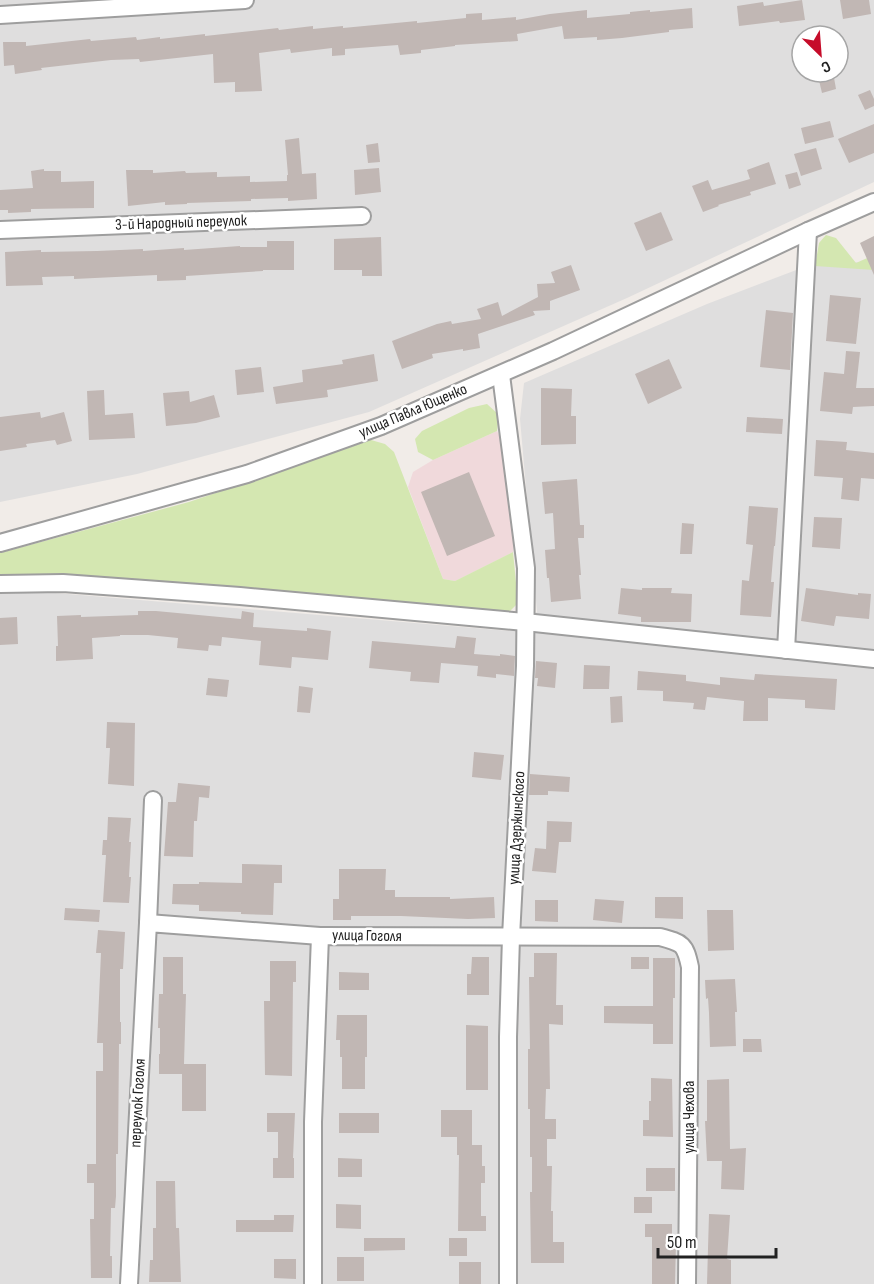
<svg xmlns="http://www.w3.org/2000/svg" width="874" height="1284" font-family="'Sofia Sans Condensed',sans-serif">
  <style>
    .residential { fill: #dfdede; fill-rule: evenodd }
    .commercial { fill: #f0d9db }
    .grass { fill: #d4e7b1 }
    .building { fill: #c1b7b4 }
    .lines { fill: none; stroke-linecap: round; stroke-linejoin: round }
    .minor-casing { stroke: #9e9e9e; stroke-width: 20 }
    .minor { stroke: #fff; stroke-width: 16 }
    .labels { text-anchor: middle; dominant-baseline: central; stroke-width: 5; stroke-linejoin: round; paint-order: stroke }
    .street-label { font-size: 16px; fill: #212121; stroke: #fff }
  </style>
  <rect width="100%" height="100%" fill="#f1ece8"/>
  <!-- residential -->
  <g class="residential">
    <path d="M0,0H874V182L627,298L369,412L137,474L0,502ZM802,36H838V72H802Z"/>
    <path d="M820,261L874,263V1284H0V594L44,592L511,631L537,612L520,419L524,383L707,304Z"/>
  </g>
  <!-- commercial -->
  <path class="commercial" d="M497,431L502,441L514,542L513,552L455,581L443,579L408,487L413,472L433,460Z"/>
  <!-- grass -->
  <g class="grass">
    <path d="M826,235L836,238L856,263L874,255V270L815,266L819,243Z"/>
    <path d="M487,404L499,415L497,431L433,460L418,452L415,439L422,431L469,408Z"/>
    <path d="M371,440L385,444L394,452L443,579L455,581L513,552L518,603L506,615L426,604L75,577H0V553L189,502Z"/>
  </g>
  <!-- building -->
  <g class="building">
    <path d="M802,0L805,20L780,23L779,21L739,26L737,6L763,2L764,6Z"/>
    <path d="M840,0H869L871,14L843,19Z"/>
    <path d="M692,8L693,28L669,30V32L622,38L597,40V37L564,39L562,26L517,34L518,41L455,45V46L421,50V53L400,55L398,45L345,49V55L332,56V48L291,53L290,49L259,53L262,91L235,92V82L214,83L213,54L140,62L139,59L111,60L41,68L42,70L15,74L14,65L4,66L3,42H26V46L90,39L91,41L136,37L137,40L160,37V39L205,34V36L278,28L279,30L313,26V29L343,26V28L417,21V23L466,18V14L482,13V20L516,17V20L550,14L587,10V18L630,14V12L650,10V12Z"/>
    <path d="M817,72H833L836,89L822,93Z"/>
    <path d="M870,90L874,99V106L865,110L858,95Z"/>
    <path d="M830,121L834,137L805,144L801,128Z"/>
    <path d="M874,124V153L849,163L838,139Z"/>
    <path d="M299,138L302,174L316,173L317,199L288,201V198L251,199V201L187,203V204L165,205V202L128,206L126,170H153V173L185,171L186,173L217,172V177L250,176V182L287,181V175H288L285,140Z"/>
    <path d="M378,143L380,162L368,163L366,145Z"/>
    <path d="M816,148L822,169L801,176L794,154Z"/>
    <path d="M769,162L776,184L750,192L751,195L718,205L719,206L703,212L692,186L708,180L712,190L750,179L747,170Z"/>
    <path d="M379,168L381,192L355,195L354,170Z"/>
    <path d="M44,169V171H61V182L94,181V208L31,209V212L8,213V210H0V190L33,188L31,171Z"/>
    <path d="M797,172L801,185L789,189L785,175Z"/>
    <path d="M661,212L673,240L646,251L634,223Z"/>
    <path d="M874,236V275L860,243Z"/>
    <path d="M381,237L382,276H362V270H334V239Z"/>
    <path d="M267,241H294V270H263V271L186,276V280L157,281V275L74,279V276L42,277L43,285L6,286L5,252L41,250V252L97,251L143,249V251L184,248V250L240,246V247H267Z"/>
    <path d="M571,265L580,290L550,301V310L533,311L535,315L478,334L480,348L463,351V349L432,354L433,358L402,369L392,341L437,324L451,321L452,324L481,319L477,309L498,302L502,316L538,297L537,284L555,283L551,272Z"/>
    <path d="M830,295L861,298L856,344L826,341Z"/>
    <path d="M766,310L793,313L790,370L760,367Z"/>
    <path d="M846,351L860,352L856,388H874V406L853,407L852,414L820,411L824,372L844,374Z"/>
    <path d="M374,354L378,381L327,390L328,397L276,404L273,387L303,382L302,370L343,364L342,360Z"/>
    <path d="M669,359L682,388L648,404L635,374Z"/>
    <path d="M261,367L264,392L237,395L235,370Z"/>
    <path d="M541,388L572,389L571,416H576V444L541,445Z"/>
    <path d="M104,390L105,415L133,413L135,438L89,440L87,391Z"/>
    <path d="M189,391L190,402L214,395L220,417L196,423L166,426L163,393Z"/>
    <path d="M40,412L41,418L64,412L72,441L57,445L55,440L26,444L27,447L0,451V417Z"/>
    <path d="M747,417L783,419L782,434L746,432Z"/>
    <path d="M816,440L847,442L846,450L874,453V479L861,478L859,501L841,499L843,478L814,476Z"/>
    <path d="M469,472L495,536L447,556L421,492Z"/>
    <path d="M577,479L580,525H584V538H578L581,575H579L581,599L551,602L549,578H547L545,550L555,549L553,513L545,514L542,482Z"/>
    <path d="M749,506L778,508L775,546H774L771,582H774L771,617L740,615L742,580L749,581L753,545L746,544Z"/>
    <path d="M814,517L842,518L840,549L812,547Z"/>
    <path d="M682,523L694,524L692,554H680Z"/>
    <path d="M621,588L642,590V588H672L671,593L692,594L691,622H641V617L618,614Z"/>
    <path d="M806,588L858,595V593L871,594L869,619L836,616L834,626L801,621Z"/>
    <path d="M138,611H156L241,619L242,611L254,613L253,627L307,631V628L331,631L328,660L292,657L291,668L259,665L261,641L222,637L221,646L209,645L208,651L177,648L178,638L148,635H120V636L92,638L93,659L56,661V646H58L57,616L81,615V617L138,615Z"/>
    <path d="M17,617L18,644L0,645V618Z"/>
    <path d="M457,636L476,638L474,654L500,656V654L515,656L514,676L496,674V678L477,676L478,666L441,663L439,683L410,681L411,672L369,668L372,641L455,648Z"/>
    <path d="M536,661L557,663L555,688L537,686L538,678H535Z"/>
    <path d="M584,665L610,666L609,689H583Z"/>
    <path d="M638,671L686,675V681L720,685V677L754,680L755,674L837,679L835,710L805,708V700L768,698V721H743L744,701L707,697L705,710L693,709L694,703L663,701V691L637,690Z"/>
    <path d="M208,678L229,680L227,697L206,695Z"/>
    <path d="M299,686L313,688L310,713L297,712Z"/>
    <path d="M622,696L623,722L611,723L610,697Z"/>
    <path d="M107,722L135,723L134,786L108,784L110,748H106Z"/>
    <path d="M474,752L504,755L501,780L472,777Z"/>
    <path d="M530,774L570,777L569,792L548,791V795H529Z"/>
    <path d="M178,783L210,786L209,798L199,797L197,821H194L193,857L164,856L168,802H176Z"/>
    <path d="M108,817L131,818L129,842H131L129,877H131L129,903L103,902L106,855H102L103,840H107Z"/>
    <path d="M547,821L572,822L571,842H559L556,873L532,871L535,848L546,849Z"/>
    <path d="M242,864L282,865V883H274L273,915L241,914V912L199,911V905L172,904L173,884H199V882L242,883Z"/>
    <path d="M339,869H386L385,890H395V897H450V899L494,897L495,918L468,919L401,916H351V920H333V899H339Z"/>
    <path d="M655,897H683V919L655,918Z"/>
    <path d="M595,899L624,901L622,923L593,920Z"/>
    <path d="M535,900H558V922L535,921Z"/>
    <path d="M65,908L100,910L99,922L64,920Z"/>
    <path d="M707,910H733L734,950L708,951Z"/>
    <path d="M98,930L125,932L123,969H120V1022H121V1044H119L118,1154H116V1196L115,1208H111L110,1256H112V1278H91L90,1219H94V1183H87V1164H96V1071H103V1043H97L101,953H96Z"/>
    <path d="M534,953H557L556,1005H563V1025L549,1024L550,1089H546L545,1119H556V1139H547V1166H552L551,1211H553V1242H564V1263H531L530,1192H532V1157H530V1109H528V1049H530L529,977H534Z"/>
    <path d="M163,957H183V994H186L184,1064H206V1111H182V1074H159V1054H160V1028H158L159,994H163Z"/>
    <path d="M472,957H489V995H467V974H471Z"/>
    <rect x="631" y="957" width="18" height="12"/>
    <path d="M653,958H675V998H673V1044H653V1024L604,1023V1006H653Z"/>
    <path d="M270,961H296V982H293L292,1076L265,1075L264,1001H270Z"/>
    <path d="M339,972L369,973V990H339Z"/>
    <path d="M735,979L737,1012H735L736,1046L710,1047L709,1013L708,998L706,999L705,980Z"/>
    <path d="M337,1015H367V1057H365V1089H342V1057H340V1040H336Z"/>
    <path d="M466,1025L488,1026V1090H466Z"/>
    <path d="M743,1039H761L762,1052H743Z"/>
    <path d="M651,1078L672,1079L673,1137L643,1136V1120H649V1101H651Z"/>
    <path d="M729,1079L730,1149L746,1148L744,1190L721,1189L722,1161H707L705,1121H707V1080Z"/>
    <path d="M441,1110H472V1145H482V1166H485V1183H481V1216H486V1231H458L459,1155H457V1137H441Z"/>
    <path d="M267,1113H295L293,1158H294V1178H273V1158H278V1132H267Z"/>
    <rect x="339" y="1113" width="40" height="20"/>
    <path d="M338,1158L362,1159V1177H338Z"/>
    <rect x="646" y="1168" width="29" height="23"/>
    <path d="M156,1181H175L176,1228H179L181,1282H149L150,1260H153V1228H156Z"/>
    <rect x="634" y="1197" width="18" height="16"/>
    <path d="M336,1204L361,1205V1229L336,1228Z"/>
    <path d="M709,1214L730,1215L727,1259L731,1260V1284H707Z"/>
    <path d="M274,1215H294L293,1232H236V1220H274Z"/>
    <path d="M645,1224H672V1243H676L675,1284H652V1237H645Z"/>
    <path d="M364,1238H405V1250L364,1251Z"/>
    <rect x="449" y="1238" width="18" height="18"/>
    <rect x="337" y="1257" width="27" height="24"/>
    <path d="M274,1259H296V1279L274,1278Z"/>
    <rect x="459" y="1262" width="22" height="22"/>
  </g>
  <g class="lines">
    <!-- minor casing -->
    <g class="minor-casing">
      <g id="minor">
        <path d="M0,15L245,0"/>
        <path d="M0,230L362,216"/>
        <path d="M501,375L526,568L525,666L511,937L508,1037V1284"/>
        <path d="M0,543L247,474L381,426L553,351L808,231L874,202"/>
        <path d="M0,584L63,583L240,596L525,622L874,659"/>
        <path d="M786,650L808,231"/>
        <path d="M148,923L153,800"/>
        <path d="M129,1284L148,923L320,936"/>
        <path d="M313,1284V1122L320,936L660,937C683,943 685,944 690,967L687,1284"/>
      </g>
    </g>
    <!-- minor -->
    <use href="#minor" class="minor"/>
  </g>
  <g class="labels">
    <!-- street labels -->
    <g class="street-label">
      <text transform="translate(181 223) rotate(-2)">3-й Народный переулок</text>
      <text transform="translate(413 411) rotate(-23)">улица Павла Ющенко</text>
      <text transform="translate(517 828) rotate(-87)">улица Дзержинского</text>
      <text transform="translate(367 936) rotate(1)">улица Гоголя</text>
      <text transform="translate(138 1103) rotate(-87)">переулок Гоголя</text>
      <text transform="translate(689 1117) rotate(-90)">улица Чехова</text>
    </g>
  </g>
  <!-- north arrow -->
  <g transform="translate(820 54) rotate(155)"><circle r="28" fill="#ffffff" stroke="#a6a6a6" stroke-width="1.5"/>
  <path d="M0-4.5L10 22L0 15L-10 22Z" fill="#c60c2a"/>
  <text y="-9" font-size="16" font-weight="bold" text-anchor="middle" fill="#212121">С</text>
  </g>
  <!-- scale -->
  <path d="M658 1248v9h118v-9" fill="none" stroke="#212121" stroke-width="3"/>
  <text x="667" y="1248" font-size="18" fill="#212121" stroke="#ffffff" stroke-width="4.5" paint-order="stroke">50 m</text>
</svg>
